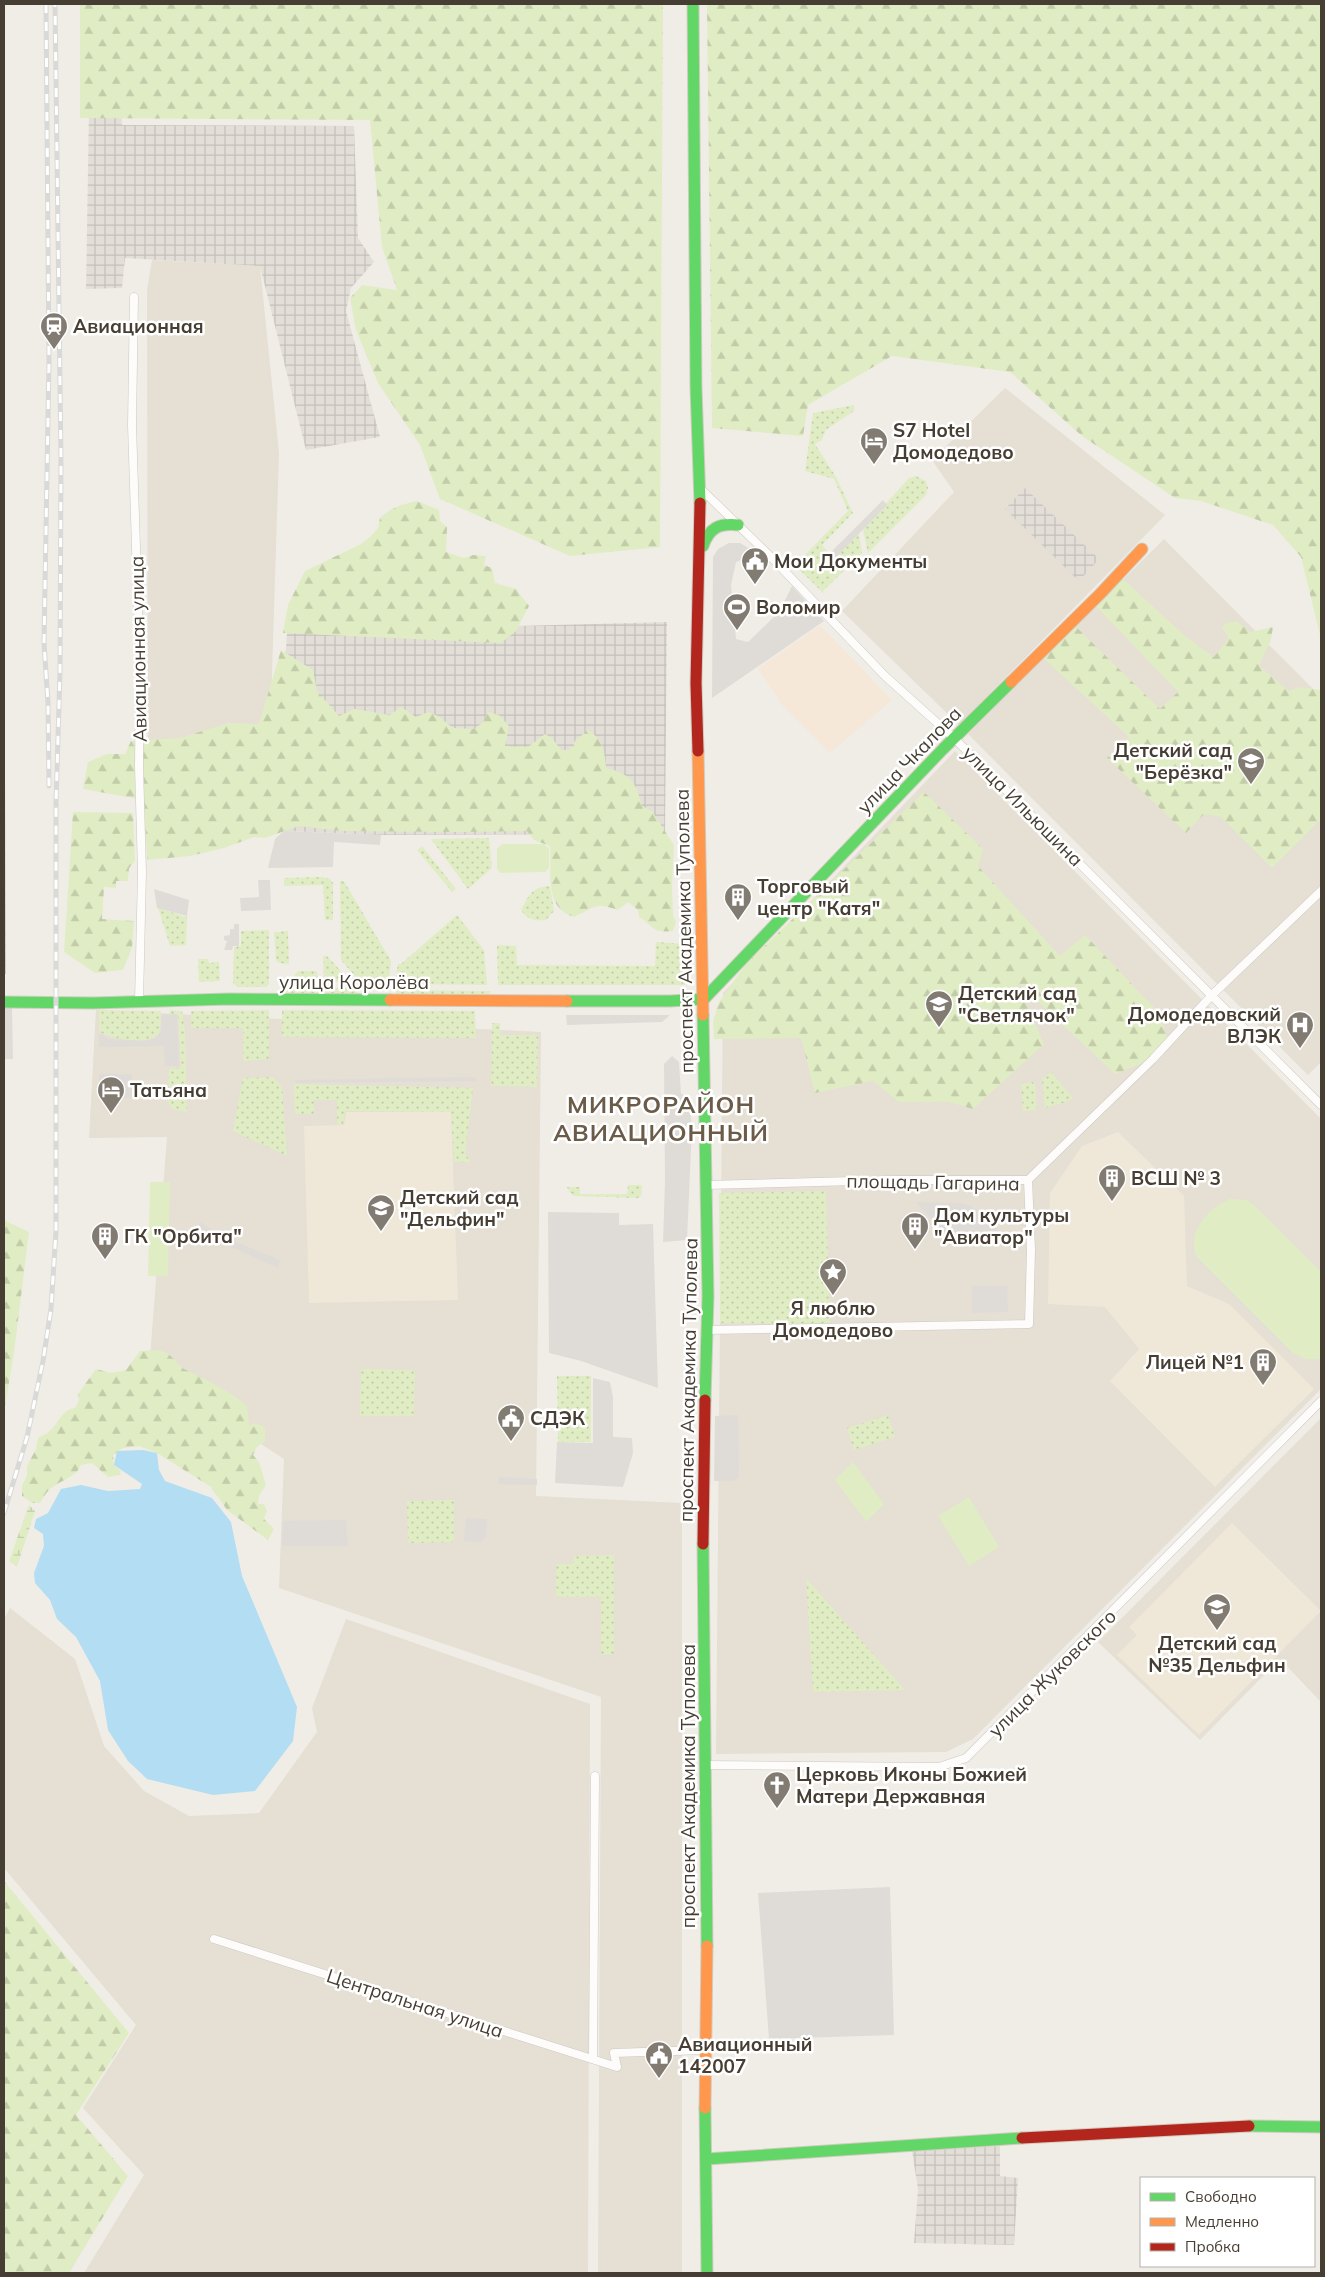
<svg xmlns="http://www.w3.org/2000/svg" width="1325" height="2277" font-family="Mulish,sans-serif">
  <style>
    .residential { fill: #e5dfd4 }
    .commercial { fill: #f5e8d8 }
    .industrial { fill: url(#industrial-grid) }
    .education { fill: #efe8d8 }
    .green { fill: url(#green-dots) }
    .forest { fill: url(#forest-firs) }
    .wetland { fill: url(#wetland-marsh) }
    .pitch { fill: #e0edc4 }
    .parking { fill: #dfdcd8 }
    .water { fill: #b2ddf3 }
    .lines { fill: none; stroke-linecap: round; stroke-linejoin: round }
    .street-casing { stroke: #ccc9c3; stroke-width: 9 }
    .fast-casing { stroke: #d1ccbf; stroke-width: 13 }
    .slow-casing { stroke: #d1ccbf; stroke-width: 13 }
    .jam-casing { stroke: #d1ccbf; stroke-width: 13 }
    .street { stroke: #fdfcfb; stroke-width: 8 }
    .fast { stroke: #63d668; stroke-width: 11 }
    .slow { stroke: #ff974d; stroke-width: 11 }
    .jam { stroke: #b3261e; stroke-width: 11 }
    .rail-casing { stroke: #d9d9d8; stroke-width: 5 }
    .rail { stroke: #fff; stroke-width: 3; stroke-dasharray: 9; stroke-linecap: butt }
    .labels { text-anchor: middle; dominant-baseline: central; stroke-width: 5; stroke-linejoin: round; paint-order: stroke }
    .poi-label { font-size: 19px; font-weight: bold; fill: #473e33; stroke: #fff; text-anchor: start }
    .street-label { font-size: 19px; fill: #473e33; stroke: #fff }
    .district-label { font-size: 24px; font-weight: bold; letter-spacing: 1px; fill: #6b5b49; stroke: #fff }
  </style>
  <defs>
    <pattern id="industrial-grid" width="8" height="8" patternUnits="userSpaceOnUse" patternTransform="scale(1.25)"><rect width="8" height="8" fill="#e3ded8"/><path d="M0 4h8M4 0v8" fill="none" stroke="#c4c0ba"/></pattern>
    <pattern id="green-dots" width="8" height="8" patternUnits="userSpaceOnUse" patternTransform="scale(1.25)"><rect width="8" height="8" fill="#e0edc4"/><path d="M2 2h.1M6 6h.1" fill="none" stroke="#c2cca9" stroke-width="1.8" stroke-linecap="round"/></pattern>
    <pattern id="forest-firs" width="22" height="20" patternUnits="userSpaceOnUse" patternTransform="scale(1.25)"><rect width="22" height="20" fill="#e0edc4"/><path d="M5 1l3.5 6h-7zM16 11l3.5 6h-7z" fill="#c2cca9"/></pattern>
    <pattern id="wetland-marsh" width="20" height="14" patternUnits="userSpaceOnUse" patternTransform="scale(1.25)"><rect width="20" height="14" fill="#e0edc4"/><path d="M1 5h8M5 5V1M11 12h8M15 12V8" fill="none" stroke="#c2cca9"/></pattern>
  </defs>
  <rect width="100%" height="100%" fill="#f0ede7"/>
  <!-- residential -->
  <g class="residential">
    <path d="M152,260L260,266L279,453L268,799L148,842L147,290Z"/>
    <path d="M1005,388L1165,515L959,725L842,611L954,492L932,460Z"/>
    <path d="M1164,539L1321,697V1062L1308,1075L968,734Z"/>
    <path d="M955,751L1321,1119V1389L973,1739L946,1752L716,1754L723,993Z"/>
    <path d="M96,1010L541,1032L536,1496L682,1503V2273H598L601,1697L279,1588L284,1459L149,1371L167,1137L89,1138Z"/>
    <path d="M1321,1418V1702L1280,1659L1200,1740L1098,1642Z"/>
    <path d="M10,1608L75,1659L104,1746L144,1791L189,1816L259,1813L317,1732L312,1708L346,1619L590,1704L588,2273H84L144,2175L83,2108L136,2025L4,1868V1619Z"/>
  </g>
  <!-- commercial -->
  <path class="commercial" d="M820,625L892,700L830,753L783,706L758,669Z"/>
  <!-- industrial -->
  <g class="industrial">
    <path d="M89,108L121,110L122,125L354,126L358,238L374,262L351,288L346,311L380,437L306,450L260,266L125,258L122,288L86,289Z"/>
    <path d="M1025,488L1099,559L1079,581L1005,509Z"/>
    <path d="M4,558L6,974H4Z"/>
    <path d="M667,622L665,834L381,835L284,831L276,808L287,632Z"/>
    <path d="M1000,2146V2176L1018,2178L1014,2245L914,2243L918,2189L912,2151Z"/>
  </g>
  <!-- education -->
  <g class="education">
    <path d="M346,1112H451L458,1300L309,1303L304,1126L344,1125Z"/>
    <path d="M1118,1132L1184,1196L1187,1286L1229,1304L1314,1389L1215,1487L1110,1381L1139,1349L1105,1307L1048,1304L1050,1193L1082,1146Z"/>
    <path d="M1232,1523L1321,1611L1199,1735L1117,1655L1137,1635L1129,1627Z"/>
  </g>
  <!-- green -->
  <g class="green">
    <path d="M854,405V411L826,430L822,440L815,444L836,477L853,513L822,545L834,558L859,534L862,553L822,592L795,565L848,511L834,479L805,471L813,413Z"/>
    <path d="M916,476L926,481L928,488L926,495L868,553L863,529L909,478Z"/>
    <path d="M489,838L492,868L468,889L431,839Z"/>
    <path d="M422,846L456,889L452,892L417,850Z"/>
    <path d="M323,877L330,879L333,883V920H325L323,885L284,886V878Z"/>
    <path d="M340,881H344L391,961L389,982L359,981L341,960Z"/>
    <path d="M550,886L554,911L546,920C534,921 528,920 521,910C529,895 532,887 550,886Z"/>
    <path d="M158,908L187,917L186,945L170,946Z"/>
    <path d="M457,915L484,950L487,985L398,984L399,982H395L398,964H401Z"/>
    <path d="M269,930V984L266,987H238L233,983L234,947L241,946V931Z"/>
    <path d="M288,931L289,964L279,963L276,961L274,932Z"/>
    <path d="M656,942L686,944L685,985H498L497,945L516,946L517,965L655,966Z"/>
    <path d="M323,956H327L352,983L324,981Z"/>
    <path d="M198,959H208L209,963L219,962L220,981L199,982Z"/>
    <path d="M298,971H317L318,982L287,984Z"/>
    <path d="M359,988L356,995H281L278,992V989Z"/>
    <path d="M395,990L491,991L489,995H397Z"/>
    <path d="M99,1010L161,1011C160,1017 162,1028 158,1034C149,1046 110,1040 99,1031Z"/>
    <path d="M170,1010L182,1011L185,1029L187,1112L172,1109L168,1102L169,1069L181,1068L178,1014H169Z"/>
    <path d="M269,1010V1059L243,1061V1028H191V1011Z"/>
    <path d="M282,1010L475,1011L476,1038L282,1037Z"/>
    <path d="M492,1023H500V1035H538L537,1087L491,1086Z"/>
    <path d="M1051,1072L1073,1098L1066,1102L1045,1108L1042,1079Z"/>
    <path d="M273,1077L282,1087L287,1156L233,1131L243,1078Z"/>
    <path d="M1035,1082L1037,1110L1023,1111L1021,1084Z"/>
    <path d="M294,1084L473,1088L465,1154L471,1162H454L451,1112L345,1111L343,1124H337V1100H314V1114H295Z"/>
    <path d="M628,1185H642L641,1196L638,1198L574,1196L569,1191L567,1187H580V1194H627Z"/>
    <path d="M826,1191L830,1324L720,1323L719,1193Z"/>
    <path d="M361,1369L415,1370L414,1416H360Z"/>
    <path d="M557,1376H591V1442H558Z"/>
    <path d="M888,1415L895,1437L854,1450L847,1428Z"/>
    <path d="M454,1500V1542L408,1543L407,1501Z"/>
    <path d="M614,1555V1654L601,1655V1597H556V1564H574V1556Z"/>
    <path d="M806,1578L905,1690L813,1692Z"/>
  </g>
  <!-- forest -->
  <g class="forest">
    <path d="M80,4H663L660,547L570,556L440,499L420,445L378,383L356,330L350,298L362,285L397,290L382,247L370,120L80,118Z"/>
    <path d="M707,4H1321V639L1301,557L1273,525L1201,501L1175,498L1082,436L1010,372L892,356L808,405L803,436L712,428Z"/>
    <path d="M417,501L439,510L440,521L447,527L446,552L464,558L473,555L486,556L484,565L492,568L495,583L516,589L529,606L516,631L501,643L283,633L288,605L305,571L361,544L371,536L378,528L380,518L390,510L401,505Z"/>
    <path d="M1121,577L1185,636L1214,657L1229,638L1222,628L1226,623L1236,621L1250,632L1273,627L1271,640L1259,666L1289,691L1300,687L1321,690V819L1272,868L1221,817L1204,814L1186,833L1107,758L1129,737L1041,656L1073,624L1160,709L1178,692L1095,605Z"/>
    <path d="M281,650L313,670L317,691L339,716L354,709L390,715L401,707L416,717L428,712L438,716L453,728L474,729L482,723L488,712L499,715L509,726L505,746L528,747L545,734L552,738L561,750H570L575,741L588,730C603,739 605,752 606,768C631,774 636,782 642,806L652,811L674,845L672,887L673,915L676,922L673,931C651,933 655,927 639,917L638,910L628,902L618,910C594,902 596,907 574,917C543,908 552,870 550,846L534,840L527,831L459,832L342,831L299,826L265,838L254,837L224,848L190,856L147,860L144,800L83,789L88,762L107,754H125L131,741L180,738L229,723L259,724Z"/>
    <path d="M924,792L983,849L978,866L1060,956L1085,935L1161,1015L1167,1039L1143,1063L1115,1074L1016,981L1044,1044L973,1109L949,1102H899L873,1081L815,1093L801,1038L714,1039L713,1021L719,1002L746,964Z"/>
    <path d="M73,812L133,813L135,861L129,868L128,881H116V888L104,887L102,919L134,921L132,948L123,970L95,973L64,952Z"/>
    <path d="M4,1220L29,1232L14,1353L4,1412Z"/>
    <path d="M140,1351C148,1351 160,1349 167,1353C173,1357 178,1365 184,1369C206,1380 229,1390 247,1406L249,1426L254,1423L265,1427V1441L257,1447L253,1455L259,1462L266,1485L259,1496L258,1504H264L267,1511L264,1519L274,1529L268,1540L227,1510L211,1487L157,1453L139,1446L123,1448L113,1455L114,1465L121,1471L120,1475L108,1477L92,1463L81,1465C77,1476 64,1479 56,1485C48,1489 44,1496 40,1503H32L22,1496V1486L27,1475V1466L36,1449L38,1438C43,1435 48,1433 52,1429C60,1420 62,1410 75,1408L79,1400L78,1394L96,1369L111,1373L126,1370Z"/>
    <path d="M4,1881L129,2033L76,2115L128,2176L69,2273H4Z"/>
  </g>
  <!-- wetland -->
  <path class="wetland" d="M29,1505L35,1511L17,1567L9,1561Z"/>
  <!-- pitch -->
  <g class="pitch">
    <path d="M502,844H544L549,849V868L545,872L500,873L497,869V849Z"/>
    <path d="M150,1182H170L168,1276H148Z"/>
    <path d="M1230,1199L1247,1200L1254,1205L1321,1272V1359H1305L1293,1353L1196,1256C1187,1230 1208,1209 1230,1199Z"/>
    <path d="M853,1462L884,1504L866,1522L835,1480Z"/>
    <path d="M969,1497L999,1547L969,1566L938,1516Z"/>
  </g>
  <!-- parking -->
  <g class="parking">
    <path d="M883,500L887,505L834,559L829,554Z"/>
    <path d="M729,543H740L755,552L756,559H747L736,562L731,585L736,639L748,642L779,612L792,586L824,621L712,698L713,557L718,549Z"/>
    <path d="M284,831L381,835L380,845L334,842L333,867L268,868L275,839Z"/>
    <path d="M258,880H270L271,910L241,911L240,898L259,897Z"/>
    <path d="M154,889L189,900L187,916L157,908Z"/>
    <path d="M234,924H239V946H233L232,950H224L227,941L224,940V936L230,935V929H234Z"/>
    <path d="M4,1007H12L13,1059H4Z"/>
    <path d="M177,1014L179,1066H165L164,1046L99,1047V1033L109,1039L145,1041L154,1039L161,1032L162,1015Z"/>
    <path d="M566,1015H670L662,1022L567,1025Z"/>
    <path d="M672,1056L679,1062L681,1094L688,1095L692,1127L687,1240L663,1242L665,1180L664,1064Z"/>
    <rect x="99" y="1074" width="33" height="24"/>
    <path d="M476,1077V1081L295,1083V1080Z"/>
    <path d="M916,1202L958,1203L969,1205L977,1210L1000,1232L945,1234Z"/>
    <path d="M548,1212L619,1213V1225L653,1224L658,1388L581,1361L549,1353Z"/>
    <path d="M200,1222L221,1236L280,1260L278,1268L198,1232L195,1230Z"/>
    <path d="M972,1286H1007L1008,1312L972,1313Z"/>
    <path d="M593,1378L610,1382L613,1397V1437L632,1438L633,1453L623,1487L555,1483L557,1442L593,1443Z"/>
    <path d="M738,1415L739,1477L733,1481H714L715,1416Z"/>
    <path d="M499,1477L537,1479V1485L499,1484Z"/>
    <path d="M466,1518L487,1519L486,1538L480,1543L464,1541Z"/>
    <path d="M346,1520L348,1546H282L283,1521Z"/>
    <path d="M890,1887L894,2035L769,2039L758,1893Z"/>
  </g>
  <!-- water -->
  <path class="water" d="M143,1450L157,1453L159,1470L165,1481L212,1498L231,1522L242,1576L297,1707L293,1741L255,1791L213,1795L147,1779L128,1761L108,1730L100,1681L76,1637L57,1619L50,1600L35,1583L34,1573L44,1546L43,1534L34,1528L36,1519L48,1513L61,1489L81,1485L108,1491L140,1489L142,1484L114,1465L117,1451Z"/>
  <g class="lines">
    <!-- street casing -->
    <g class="street-casing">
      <g id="street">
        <path d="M134,297L132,425L140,669L139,766L142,872L139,1001"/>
        <path d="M700,488L772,558L885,676L954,738L1321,1105"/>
        <path d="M1028,1180L1153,1059L1212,995L1321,891"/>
        <path d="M707,1185L892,1180H1028"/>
        <path d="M708,1330L1029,1324L1031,1250L1028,1180"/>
        <path d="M705,1765L939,1767L966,1758L1321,1401"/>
        <path d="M214,1939L617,2067L614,2053L704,2050"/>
        <path d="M593,2059L595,1776"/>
      </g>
    </g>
    <!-- fast casing -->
    <g class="fast-casing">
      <g id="fast">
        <path d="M693,4L696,388L700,503"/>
        <path d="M703,546C709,528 719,523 738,525"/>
        <path d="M704,999L943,749L1011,682"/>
        <path d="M567,1001H670L704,999"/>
        <path d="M4,1002L93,1003L229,999L390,1000"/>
        <path d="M703,1015L708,1296L705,1400"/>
        <path d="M703,1544L707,1946"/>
        <path d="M705,2108L707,2273"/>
        <path d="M1249,2126L1321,2127"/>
        <path d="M706,2159L1022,2138"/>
      </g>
    </g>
    <!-- slow casing -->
    <g class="slow-casing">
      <g id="slow">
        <path d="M1011,682L1101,593L1142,549"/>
        <path d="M698,751L703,1015"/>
        <path d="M390,1000L567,1001"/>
        <path d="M705,2108L707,1946"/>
      </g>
    </g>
    <!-- jam casing -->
    <g class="jam-casing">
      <g id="jam">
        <path d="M698,751L696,683L700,503"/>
        <path d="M703,1544L705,1400"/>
        <path d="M1022,2138L1249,2126"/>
      </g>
    </g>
    <!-- street -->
    <use href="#street" class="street"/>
    <!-- fast -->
    <use href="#fast" class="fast"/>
    <!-- slow -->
    <use href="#slow" class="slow"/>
    <!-- jam -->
    <use href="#jam" class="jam"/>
    <!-- rail casing -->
    <g class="rail-casing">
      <g id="rail">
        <path d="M46,4L49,362L44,643L48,703L49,786"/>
        <path d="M4,1513L27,1437L43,1361L51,1309L56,1231V803L60,672L61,461L55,4"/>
      </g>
    </g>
    <!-- rail -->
    <use href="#rail" class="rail"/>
  </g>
  <!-- icons -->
  <defs>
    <g id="station-pin" transform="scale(1.4375)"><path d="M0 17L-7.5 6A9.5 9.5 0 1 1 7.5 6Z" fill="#827b72" stroke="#fff"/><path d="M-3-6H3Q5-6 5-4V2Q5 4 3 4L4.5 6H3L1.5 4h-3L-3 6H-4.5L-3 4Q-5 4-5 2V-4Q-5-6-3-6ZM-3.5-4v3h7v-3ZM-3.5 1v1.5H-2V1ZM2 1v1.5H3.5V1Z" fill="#fff"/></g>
    <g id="hotel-pin" transform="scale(1.4375)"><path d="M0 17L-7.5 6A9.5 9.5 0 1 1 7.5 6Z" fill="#827b72" stroke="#fff"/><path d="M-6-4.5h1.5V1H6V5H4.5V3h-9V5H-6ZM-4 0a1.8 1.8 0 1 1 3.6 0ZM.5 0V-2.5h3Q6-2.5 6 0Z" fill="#fff"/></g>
    <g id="civic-pin" transform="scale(1.4375)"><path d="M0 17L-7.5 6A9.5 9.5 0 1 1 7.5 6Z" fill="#827b72" stroke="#fff"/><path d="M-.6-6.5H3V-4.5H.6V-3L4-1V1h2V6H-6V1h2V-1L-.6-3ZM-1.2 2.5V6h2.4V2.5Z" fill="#fff"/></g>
    <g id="stadium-pin" transform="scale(1.4375)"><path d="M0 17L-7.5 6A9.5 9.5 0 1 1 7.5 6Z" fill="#827b72" stroke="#fff"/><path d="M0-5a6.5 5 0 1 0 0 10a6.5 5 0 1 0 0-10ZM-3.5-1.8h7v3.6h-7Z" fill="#fff"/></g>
    <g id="school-pin" transform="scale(1.4375)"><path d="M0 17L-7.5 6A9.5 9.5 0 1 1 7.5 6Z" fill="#827b72" stroke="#fff"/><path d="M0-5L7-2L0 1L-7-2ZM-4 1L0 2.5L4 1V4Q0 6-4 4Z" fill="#fff"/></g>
    <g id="building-pin" transform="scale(1.4375)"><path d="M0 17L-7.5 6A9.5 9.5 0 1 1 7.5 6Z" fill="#827b72" stroke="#fff"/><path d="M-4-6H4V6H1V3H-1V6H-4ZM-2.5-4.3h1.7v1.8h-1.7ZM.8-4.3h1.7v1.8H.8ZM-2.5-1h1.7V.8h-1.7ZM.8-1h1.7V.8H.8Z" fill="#fff"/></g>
    <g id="hospital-pin" transform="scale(1.4375)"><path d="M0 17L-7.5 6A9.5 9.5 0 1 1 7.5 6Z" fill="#827b72" stroke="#fff"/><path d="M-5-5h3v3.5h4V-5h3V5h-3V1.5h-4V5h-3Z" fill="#fff"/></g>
    <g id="sight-pin" transform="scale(1.4375)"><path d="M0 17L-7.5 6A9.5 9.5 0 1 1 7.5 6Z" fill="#827b72" stroke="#fff"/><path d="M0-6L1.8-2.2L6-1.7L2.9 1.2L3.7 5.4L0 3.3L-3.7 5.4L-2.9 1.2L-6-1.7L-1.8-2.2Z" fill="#fff"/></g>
    <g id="church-pin" transform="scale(1.4375)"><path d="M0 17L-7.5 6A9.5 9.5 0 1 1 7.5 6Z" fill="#827b72" stroke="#fff"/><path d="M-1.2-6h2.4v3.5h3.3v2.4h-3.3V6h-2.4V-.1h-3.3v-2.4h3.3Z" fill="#fff"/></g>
  </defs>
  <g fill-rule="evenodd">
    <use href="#station-pin" x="54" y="326"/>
    <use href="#hotel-pin" x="874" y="441"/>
    <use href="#civic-pin" x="755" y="561"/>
    <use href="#stadium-pin" x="737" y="607"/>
    <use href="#school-pin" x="1251" y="761"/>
    <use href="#building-pin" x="738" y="897"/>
    <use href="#school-pin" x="939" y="1004"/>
    <use href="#hospital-pin" x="1300" y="1025"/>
    <use href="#hotel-pin" x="111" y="1090"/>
    <use href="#building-pin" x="1112" y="1178"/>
    <use href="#school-pin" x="381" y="1208"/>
    <use href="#building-pin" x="915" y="1226"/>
    <use href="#building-pin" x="105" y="1236"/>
    <use href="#sight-pin" x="833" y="1272"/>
    <use href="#building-pin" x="1263" y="1362"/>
    <use href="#civic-pin" x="511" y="1418"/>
    <use href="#school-pin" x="1217" y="1607"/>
    <use href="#church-pin" x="777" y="1785"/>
    <use href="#civic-pin" x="659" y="2055"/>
  </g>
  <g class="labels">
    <!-- poi labels -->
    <g class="poi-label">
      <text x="73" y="326">Авиационная</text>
      <text x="893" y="430">S7 Hotel<tspan x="893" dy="22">Домодедово</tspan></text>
      <text x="774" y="561">Мои Документы</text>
      <text x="756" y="607">Воломир</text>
      <text x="1232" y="750" text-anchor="end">Детский сад<tspan x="1232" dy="22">"Берёзка"</tspan></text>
      <text x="757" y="886">Торговый<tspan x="757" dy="22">центр "Катя"</tspan></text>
      <text x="958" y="993">Детский сад<tspan x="958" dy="22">"Светлячок"</tspan></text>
      <text x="1281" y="1014" text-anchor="end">Домодедовский<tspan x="1281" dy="22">ВЛЭК</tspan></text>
      <text x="130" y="1090">Татьяна</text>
      <text x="1131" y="1178">ВСШ № 3</text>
      <text x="400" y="1197">Детский сад<tspan x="400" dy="22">"Дельфин"</tspan></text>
      <text x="934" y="1215">Дом культуры<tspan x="934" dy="22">"Авиатор"</tspan></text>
      <text x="124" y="1236">ГК "Орбита"</text>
      <text x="833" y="1308" text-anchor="middle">Я люблю<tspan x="833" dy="22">Домодедово</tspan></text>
      <text x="1244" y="1362" text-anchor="end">Лицей №1</text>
      <text x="530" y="1418">СДЭК</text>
      <text x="1217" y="1643" text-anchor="middle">Детский сад<tspan x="1217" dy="22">№35 Дельфин</tspan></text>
      <text x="796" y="1774">Церковь Иконы Божией<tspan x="796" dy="22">Матери Державная</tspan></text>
      <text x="678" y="2044">Авиационный<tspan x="678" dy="22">142007</tspan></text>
    </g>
    <!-- street labels -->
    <g class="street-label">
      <text transform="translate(138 649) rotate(-91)">Авиационная улица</text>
      <text transform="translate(909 760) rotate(-46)">улица Чкалова</text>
      <text transform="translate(1023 806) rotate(45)">улица Ильюшина</text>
      <text transform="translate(684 931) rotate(-91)">проспект Академика Туполева</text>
      <text x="354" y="982">улица Королёва</text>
      <text transform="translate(933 1182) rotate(1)">площадь Гагарина</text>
      <text transform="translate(688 1380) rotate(-89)">проспект Академика Туполева</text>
      <text transform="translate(1052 1673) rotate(-45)">улица Жуковского</text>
      <text transform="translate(688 1786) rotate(-90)">проспект Академика Туполева</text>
      <text transform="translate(415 2003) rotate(18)">Центральная улица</text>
    </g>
    <!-- district labels -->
    <g class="district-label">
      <text x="661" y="1104">МИКРОРАЙОН<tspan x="661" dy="28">АВИАЦИОННЫЙ</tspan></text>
    </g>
  </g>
  <!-- border -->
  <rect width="1325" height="2277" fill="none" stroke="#473e33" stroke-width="10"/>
  <!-- legend -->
  <rect x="1140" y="2177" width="175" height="90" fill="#ffffff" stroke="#b5b2ad"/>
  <rect x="1150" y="2193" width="25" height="8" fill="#63d668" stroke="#b5b2ad"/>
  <text x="1185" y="2202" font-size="15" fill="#473e33">Свободно</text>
  <rect x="1150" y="2218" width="25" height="8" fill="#ff974d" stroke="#b5b2ad"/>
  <text x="1185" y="2227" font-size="15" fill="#473e33">Медленно</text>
  <rect x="1150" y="2243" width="25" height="8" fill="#b3261e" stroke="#b5b2ad"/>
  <text x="1185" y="2252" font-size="15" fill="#473e33">Пробка</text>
</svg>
